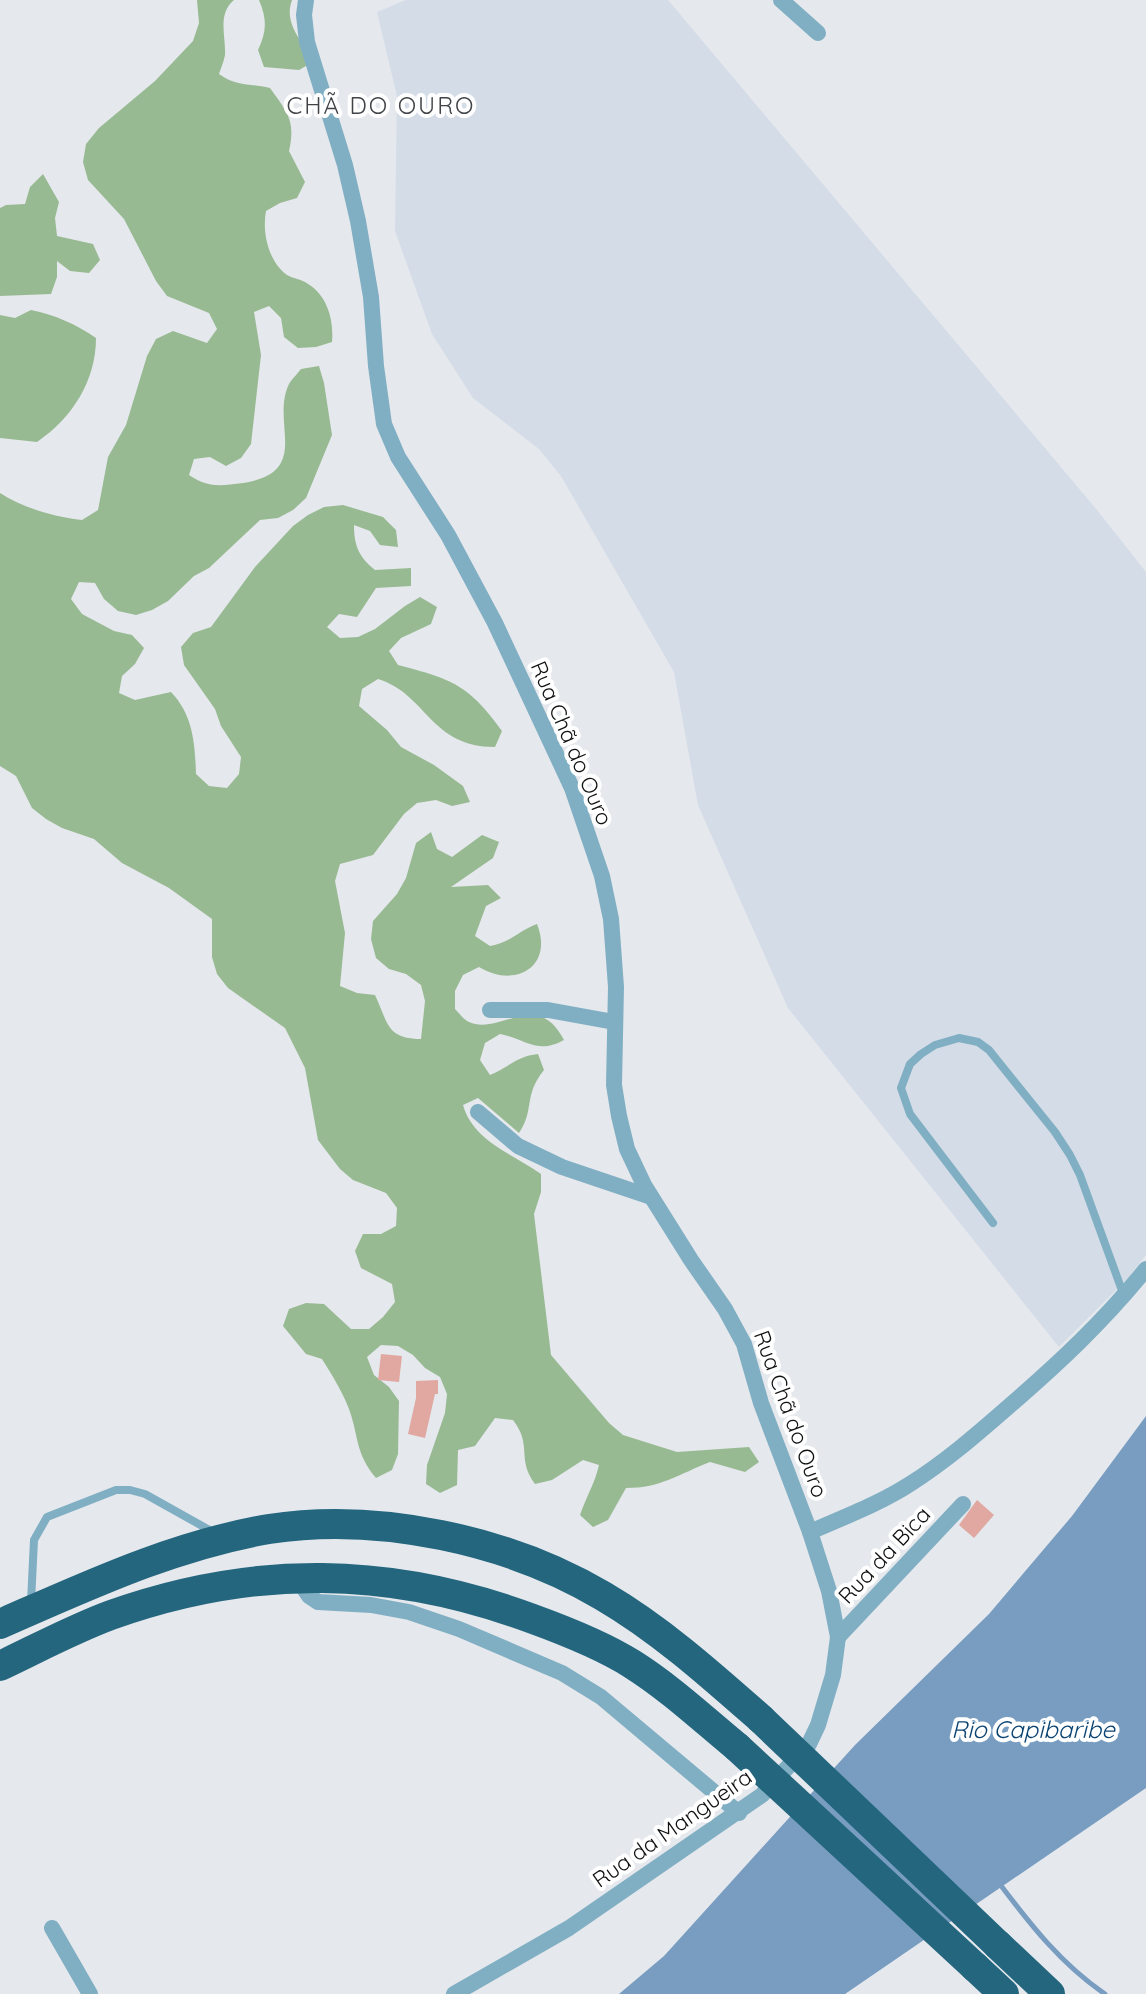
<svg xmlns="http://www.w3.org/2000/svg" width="1146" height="1994" font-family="Quicksand,sans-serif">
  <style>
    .built { fill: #d4dce7 }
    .forest { fill: #98ba92 }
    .water { fill: #789dc1 }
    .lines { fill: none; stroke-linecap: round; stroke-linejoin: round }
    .stream { stroke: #789dc1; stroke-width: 5 }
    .building { fill: #e0a8a1 }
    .lane { stroke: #80afc3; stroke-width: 8 }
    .street { stroke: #80afc3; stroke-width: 16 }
    .highway { stroke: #23667e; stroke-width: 30 }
    .highway-bridge { stroke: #23667e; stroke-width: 30 }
    .labels { text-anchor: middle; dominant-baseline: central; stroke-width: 8; stroke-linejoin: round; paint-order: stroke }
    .street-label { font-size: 22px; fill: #0f1011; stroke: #fff }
    .neighbourhood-label { font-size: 24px; letter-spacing: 2px; fill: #404347; stroke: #fff }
    .water-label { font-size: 24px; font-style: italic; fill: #0b4473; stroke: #fff }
  </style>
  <rect width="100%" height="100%" fill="#e5e8ed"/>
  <!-- built -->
  <path class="built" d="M406,0H668L1097,510L1146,572V1255L1127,1279L1059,1347L788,1008L698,805L674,672L561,476L539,449L473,398L432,334L395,231L397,96L377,12Z"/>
  <!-- forest -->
  <g class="forest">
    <path d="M197,0H234C217,14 226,36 225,55C224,61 221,68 219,74C237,87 249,83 270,88C287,112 296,120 289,151L305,182L297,198L280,203L266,211C262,232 268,261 287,275C292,278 299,279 305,282C327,294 334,319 332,342L316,347L298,348L284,337L281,318L269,306L254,312L261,355L251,444L241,458L226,466L210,457L194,459L189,475C209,488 219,486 243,483C313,472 270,423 289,384C292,379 298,373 301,369L319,366L324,383L332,435L306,498L293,510L278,518L260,520L209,568L194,576L168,601L152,610L136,615L118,611L104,599L95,583L79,582L71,599L82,614L114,631L132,635L144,648L135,664L122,676L119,693L135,700L171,692C193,715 195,743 196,774L209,786L227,788L239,774L241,757L221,726L215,709L184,665L181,647L193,633L211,627L255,567L293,526L308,515L324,507L343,505L383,517L396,530L398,547L380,545L370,531L354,525C354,546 359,557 375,570L411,568V586L376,588L357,617L339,614L327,627L340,638L358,637L375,629L405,606L420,597L437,607L431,624L401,638L389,651L398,665C452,679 469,685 502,731L495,747C430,747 427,694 378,679L362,689L359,706L387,730L401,747L434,765L463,786L470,802L452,806L436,800L417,803L404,814L373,855L340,864L335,881L345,933L340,986L357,993L375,995C388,1022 386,1039 421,1039L425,1001L421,985L406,974L389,969L376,958L371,939L373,921L397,894L406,878L416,843L431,832L437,849L452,857L482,835L499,842L493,858L451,887L488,885L501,898L486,906L475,936L490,946C510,943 518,931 537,924C554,967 515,989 479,967L463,975L455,991V1009C459,1013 464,1020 469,1022C500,1036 537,988 564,1040C537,1055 526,1039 500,1034L485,1043L480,1060L490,1075C509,1067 517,1056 538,1054L544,1070C523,1096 535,1110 519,1133L478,1098L463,1105C473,1141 513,1154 541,1174V1192L534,1214L551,1355L609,1423L623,1435L677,1452L749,1447L759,1462L745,1472L710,1462C679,1474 661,1488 626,1488L608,1520L593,1527L580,1515C586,1497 595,1483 599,1465L583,1460L552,1480L535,1484C516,1458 533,1446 513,1420L495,1418L475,1446L458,1450L457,1485L440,1493L426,1484L427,1465L445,1413L447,1394L440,1377L425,1368L413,1355L398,1346L381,1345L367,1357L374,1375L389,1387L399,1401L398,1454L392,1470L376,1478C355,1453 359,1437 349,1409C342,1391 332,1375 322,1359L306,1354L283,1326L289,1309L306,1303L324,1304L351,1329H369L383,1317L395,1302L392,1284L361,1268L355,1251L363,1234H381L396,1226L397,1208L386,1193L353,1180L340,1169L318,1140L305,1068L285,1028L228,988L217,974L212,957V919L169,888L122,863L94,839L62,828L46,819L32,808L16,776L0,766V493C23,508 55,517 82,520L98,510L108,457L126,425L147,356L156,339L173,331L207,343L217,329L209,313L167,296L156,281L124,219L88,180L83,162L86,144L99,128L155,81L193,41L199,23Z"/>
    <path d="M259,0H292C283,24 303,41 313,62L299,70L264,67L258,50C267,31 267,19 259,0Z"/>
    <path d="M43,174L59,202L55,218L57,236L93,244L100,260L89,273L70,271L57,261V277L51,294L0,296V208L6,205L25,204L30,187Z"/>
    <path d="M31,310C55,315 76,324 96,338C96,381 72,418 37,442L0,438V315L15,318Z"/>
  </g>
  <!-- water -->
  <path class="water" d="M1146,1416V1788L845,1994H619L664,1956L855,1745L989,1614L1072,1516Z"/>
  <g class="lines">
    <!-- stream -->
    <path class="stream" d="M999,1883C1030,1924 1061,1964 1105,1994"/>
  </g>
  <!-- building -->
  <g class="building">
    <path d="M381,1354L402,1356L399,1382L378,1380Z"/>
    <path d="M438,1380V1394H435L425,1438L408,1434L416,1398V1381Z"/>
    <path d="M977,1500L994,1515L974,1538L959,1525Z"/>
  </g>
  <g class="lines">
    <!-- lane -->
    <g class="lane">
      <path d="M993,1223L910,1114L901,1088L910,1064L921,1054L935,1045L959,1038L978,1042L989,1050L1055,1132L1070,1155L1080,1175L1124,1296"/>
      <path d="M31,1602L34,1540L47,1517L116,1490H130L145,1494L213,1532"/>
    </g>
    <!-- street -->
    <g class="street">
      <path d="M306,0L304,15L307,42L345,165L358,221L371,297L376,366L384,424L398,457L448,535L495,623L572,788L602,876L611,919L616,987L614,1085L619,1116L627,1149L644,1185L691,1260L725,1309L744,1344L761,1403L810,1532L829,1591L838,1637L833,1675L818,1725L809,1744L762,1795L569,1928L454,1994"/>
      <path d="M781,0L818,33"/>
      <path d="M490,1010H548L614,1022"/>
      <path d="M478,1112L518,1146L562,1167L651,1197"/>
      <path d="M810,1532C844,1517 879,1504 910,1484C945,1462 976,1435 1007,1408C1059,1363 1103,1322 1146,1269"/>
      <path d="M296,1577L309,1596L318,1602L371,1605L409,1612L459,1629L562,1673L601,1697L739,1813"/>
      <path d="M838,1637L963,1504"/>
      <path d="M52,1928L90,1994"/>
    </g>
    <!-- highway -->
    <g class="highway">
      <path d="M0,1624C87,1586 174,1545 269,1529C378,1512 509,1540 603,1596C661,1630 711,1675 761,1719"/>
      <path d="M0,1666C36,1649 73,1629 111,1615C254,1564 391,1566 533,1619C566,1631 602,1645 632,1664C670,1688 703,1719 737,1747"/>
      <path d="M998,1945L1050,1994"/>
      <path d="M975,1967L1004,1994"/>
    </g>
    <!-- highway-bridge -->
    <g class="highway-bridge">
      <path d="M761,1719L998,1945"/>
      <path d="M737,1747L975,1967"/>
    </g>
  </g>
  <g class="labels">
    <!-- street labels -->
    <g class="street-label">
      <text transform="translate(572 743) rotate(67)">Rua Chã do Ouro</text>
      <text transform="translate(791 1414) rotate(70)">Rua Chã do Ouro</text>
      <text transform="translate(884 1555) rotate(-47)">Rua da Bica</text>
      <text transform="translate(672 1828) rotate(-35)">Rua da Mangueira</text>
    </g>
    <!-- neighbourhood labels -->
    <g class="neighbourhood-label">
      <text x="381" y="105">CHÃ DO OURO</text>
    </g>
    <!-- water labels -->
    <g class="water-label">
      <text x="1033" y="1729">Rio Capibaribe</text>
    </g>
  </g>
</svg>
